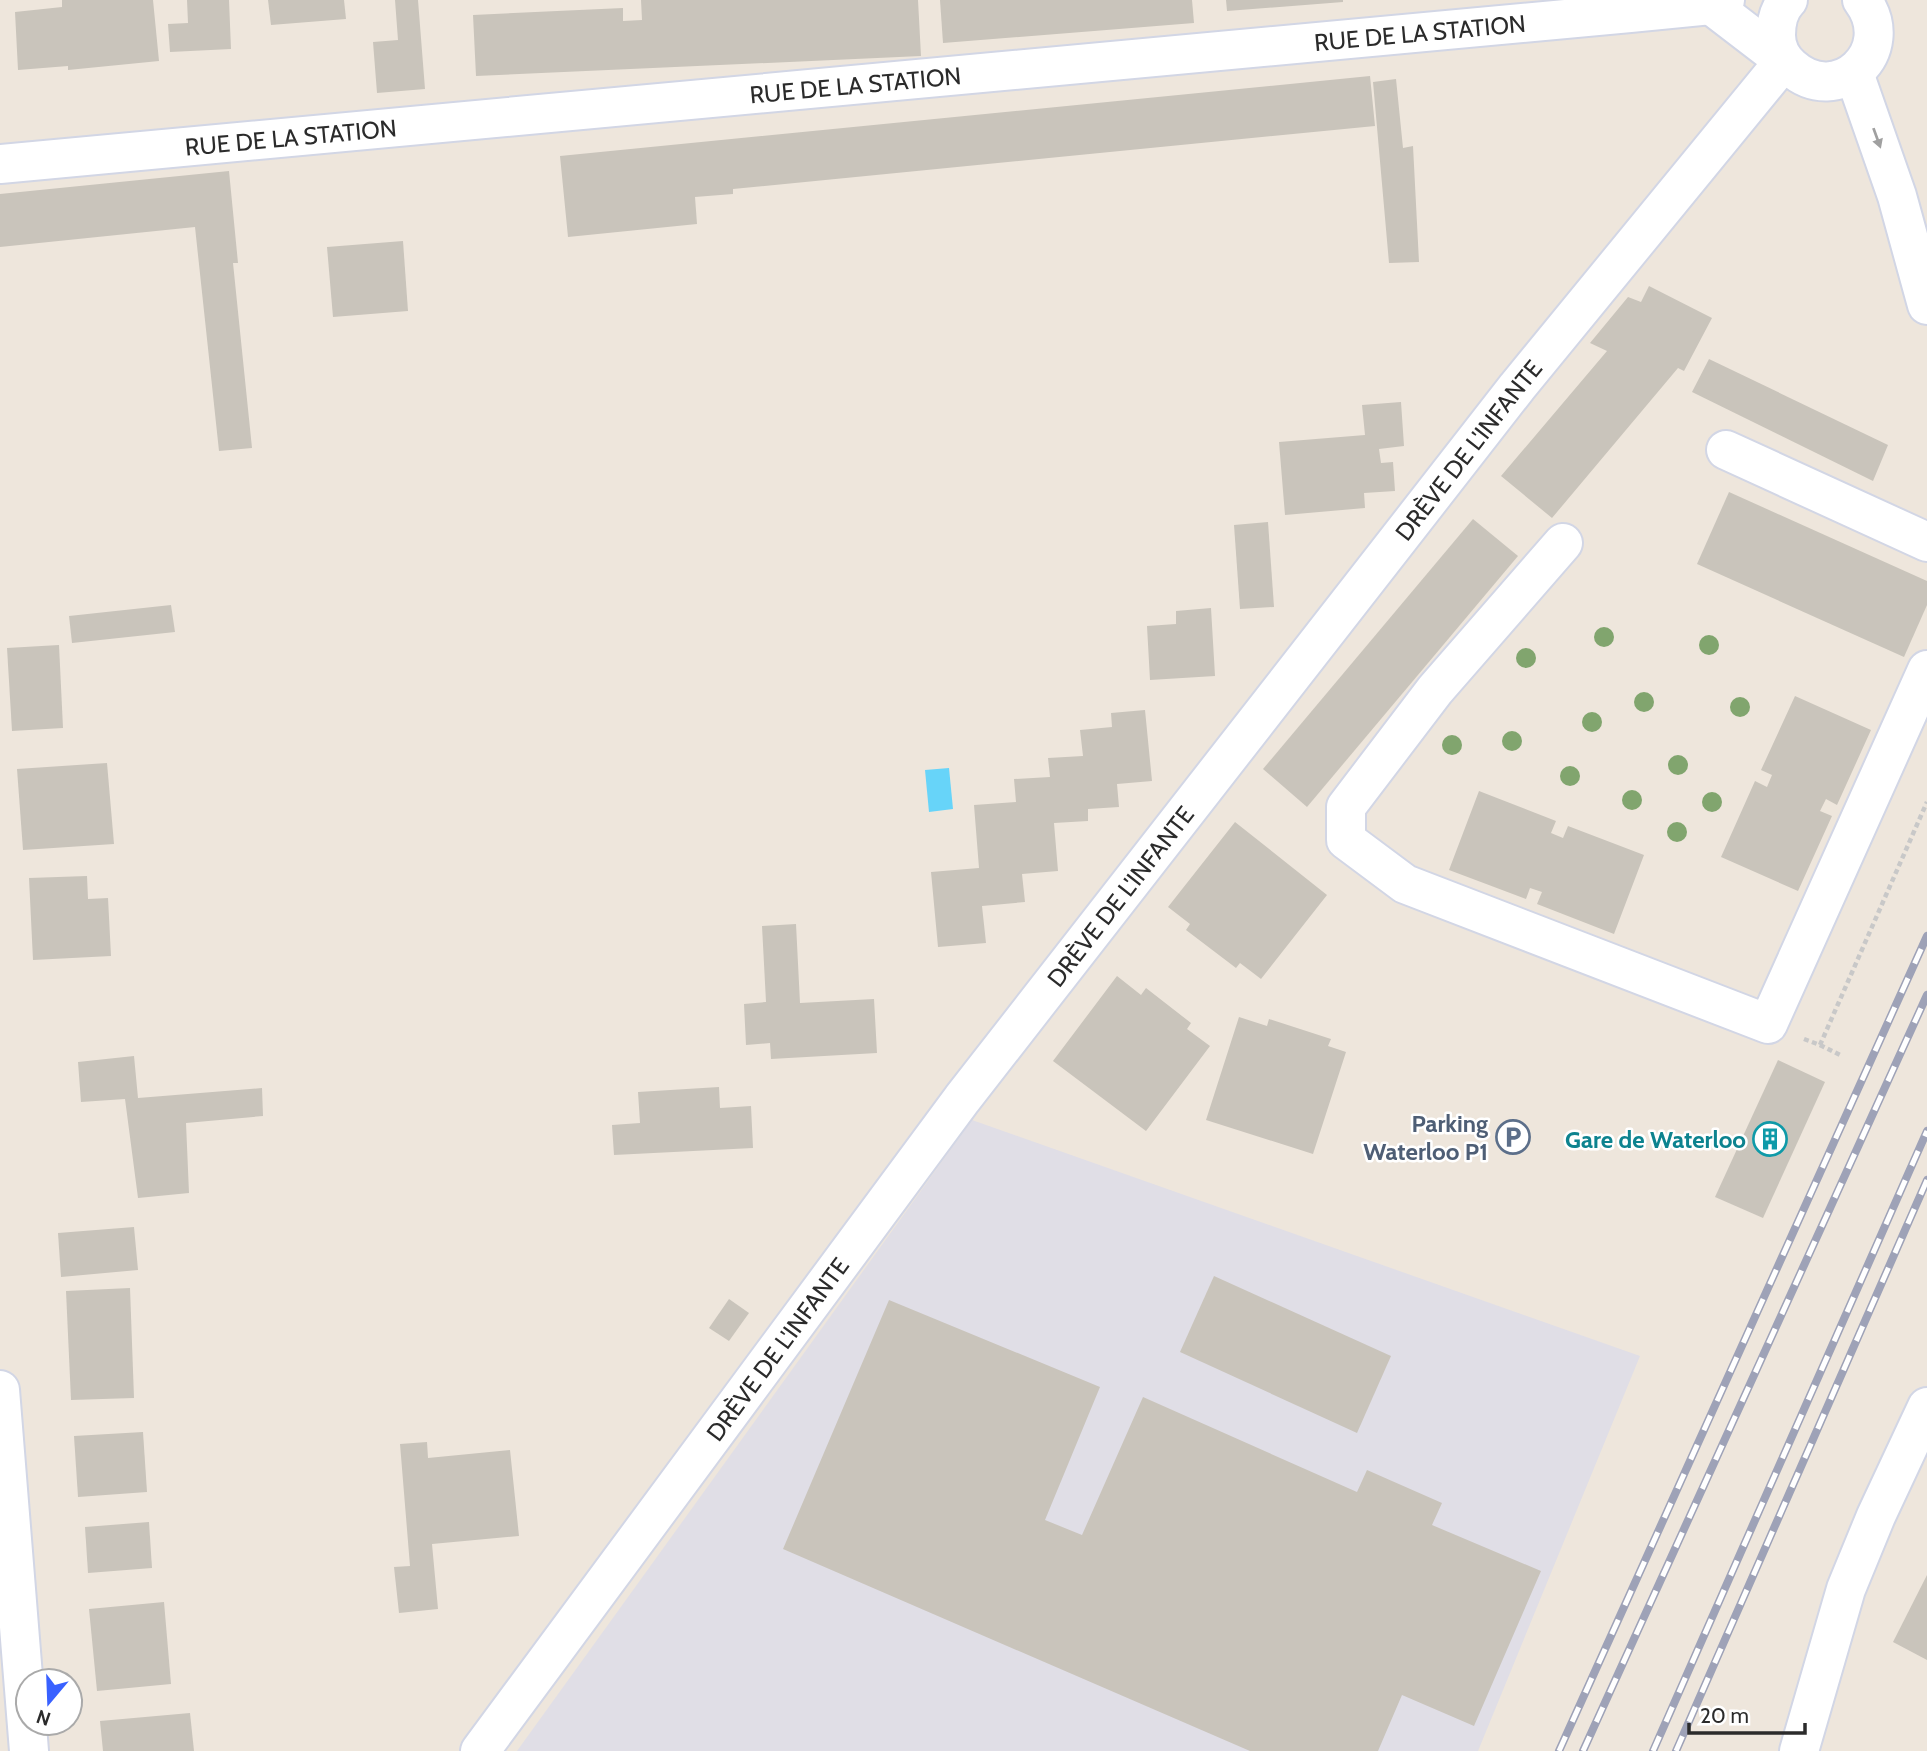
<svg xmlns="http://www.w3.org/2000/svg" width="1927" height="1751" font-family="Cabin,sans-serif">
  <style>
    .industrial { fill: #e0dee6 }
    .water { fill: #67d4f9 }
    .building { fill: #c9c4bb }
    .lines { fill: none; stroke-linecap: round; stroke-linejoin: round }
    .minor-casing { stroke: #d2d6e5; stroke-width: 42 }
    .path { stroke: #c8c8c8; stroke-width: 4.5; stroke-dasharray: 5 3.5; stroke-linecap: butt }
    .minor { stroke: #fff; stroke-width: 38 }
    .rail-casing { stroke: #9ea2b7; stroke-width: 8 }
    .rail { stroke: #fff; stroke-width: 5; stroke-dasharray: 16; stroke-linecap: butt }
    .tree { fill: #81a56e }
    .oneway { fill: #a0a0a0 }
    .labels { text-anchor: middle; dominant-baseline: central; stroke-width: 5; stroke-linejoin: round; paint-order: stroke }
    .street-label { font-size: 24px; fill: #2b2b2b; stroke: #fff }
    .service-label { font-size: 24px; font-weight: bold; fill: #4e5e75; stroke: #fff; text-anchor: end }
    .culture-label { font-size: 24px; font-weight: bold; fill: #0d838f; stroke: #fff; text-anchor: end }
  </style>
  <rect width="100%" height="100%" fill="#eee6dc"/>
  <!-- industrial -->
  <path class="industrial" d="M972,1120L1640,1356L1478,1751H517Z"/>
  <!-- water -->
  <path class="water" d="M949,768L953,809L929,812L925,770Z"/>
  <!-- building -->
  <g class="building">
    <path d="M62,0H153L159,61L68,70V66L18,70L15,12L62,7Z"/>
    <path d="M187,0H229L231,49L170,52L168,24L188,23Z"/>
    <path d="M268,0H344L346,19L271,25Z"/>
    <path d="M395,0H418L425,89L377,93L373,42L398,40Z"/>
    <path d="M641,0H918L921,56L476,76L473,15L623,8V21L642,20Z"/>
    <path d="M940,0H1192L1194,23L943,43Z"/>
    <path d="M1226,0H1343V2L1227,11Z"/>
    <path d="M1370,76L1375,126L733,189V194L695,197L697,224L568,237L560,156Z"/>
    <path d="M1396,79L1403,148L1413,146L1419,262L1389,263L1373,82Z"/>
    <path d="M229,171L238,263H233L252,448L219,451L195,227L0,247V194Z"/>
    <path d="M403,241L408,311L333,317L327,247Z"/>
    <path d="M1649,286L1712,318L1684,371L1678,368L1552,518L1501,476L1607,351L1590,343L1628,297L1641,302Z"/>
    <path d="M1709,359L1888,445L1873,481L1692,392Z"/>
    <path d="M1401,402L1404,446L1379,449L1381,463L1393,462L1395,491L1364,493L1365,508L1285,515L1279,442L1365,435L1362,405Z"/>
    <path d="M1729,492L1927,581V605L1904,657L1697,564Z"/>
    <path d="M1473,519L1518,556L1307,807L1263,769Z"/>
    <path d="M1268,522L1274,607L1240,609L1234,525Z"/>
    <path d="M171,605L175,632L72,643L69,616Z"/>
    <path d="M1211,608L1215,676L1150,680L1147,626L1176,624V611Z"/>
    <path d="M59,645L63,728L12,731L7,648Z"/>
    <path d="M1795,696L1871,730L1837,805L1826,799L1820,811L1832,816L1798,891L1721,857L1755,781L1767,787L1772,775L1761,770Z"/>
    <path d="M1145,710L1152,781L1117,784L1119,807L1088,809V821L1054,823L1058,871L1022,874L1025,902L982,906L986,943L938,947L931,872L979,868L974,805L1016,802L1014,779L1050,777L1048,758L1083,756L1080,730L1112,727L1111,713Z"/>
    <path d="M107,763L114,844L23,850L17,769Z"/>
    <path d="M1479,791L1556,821L1551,833L1563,838L1568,826L1644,855L1614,934L1537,904L1542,892L1530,888L1526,899L1449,870Z"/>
    <path d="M1235,822L1327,895L1261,979L1240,963L1236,968L1186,930L1190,924L1168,907Z"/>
    <path d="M87,876L88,899L108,898L111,956L33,960L29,878Z"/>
    <path d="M796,924L800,1003L874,999L877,1053L771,1059L770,1043L746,1045L744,1004L766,1002L762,926Z"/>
    <path d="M1117,976L1141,995L1146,988L1191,1023L1187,1029L1210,1046L1146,1131L1053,1061Z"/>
    <path d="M1239,1017L1267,1026L1269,1019L1331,1039L1328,1046L1346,1052L1313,1154L1206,1120Z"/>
    <path d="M134,1056L138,1098L262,1088L263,1116L186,1123L189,1193L138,1198L125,1099L81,1102L78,1062Z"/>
    <path d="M1778,1060L1825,1082L1763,1218L1715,1197Z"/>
    <path d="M719,1087L720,1108L751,1106L753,1148L614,1155L612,1125L640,1123L638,1092Z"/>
    <path d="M134,1227L138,1270L61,1277L58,1233Z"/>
    <path d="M1214,1276L1391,1356L1357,1433L1180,1352Z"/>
    <path d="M130,1288L134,1398L71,1400L66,1291Z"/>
    <path d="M729,1299L749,1313L729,1341L709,1328Z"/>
    <path d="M889,1300L1100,1387L1045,1520L1082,1535L1143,1397L1357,1492L1367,1470L1442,1503L1432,1525L1541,1571L1474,1726L1402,1695L1378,1751H1250L783,1549Z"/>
    <path d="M143,1432L147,1492L78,1497L74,1436Z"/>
    <path d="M427,1442L428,1458L510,1450L519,1536L432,1544L438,1609L399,1613L394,1567L410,1566L400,1444Z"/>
    <path d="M149,1522L152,1568L88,1573L85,1527Z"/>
    <path d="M1927,1575V1660L1893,1642Z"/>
    <path d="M164,1602L171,1684L97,1691L89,1609Z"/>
    <path d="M190,1713L194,1751H103L100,1721Z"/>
  </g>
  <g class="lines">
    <!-- minor casing -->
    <g class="minor-casing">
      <g id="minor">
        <path d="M1788,0C1779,9 1776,22 1776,35C1776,47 1782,59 1791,67C1837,109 1900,51 1862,0"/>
        <path d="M1711,5L1784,61"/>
        <path d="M1854,73L1897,196L1927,305"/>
        <path id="s1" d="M0,164L1630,13L1711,5L1725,0"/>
        <path d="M1726,450L1927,542"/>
        <path d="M1563,543L1435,690L1346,807V840L1405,884L1768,1024L1927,670"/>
        <path d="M0,1390L29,1751"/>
        <path id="s2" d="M480,1751L962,1099L1517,387L1784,61"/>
        <path d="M1799,1751L1846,1589L1876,1516L1927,1407"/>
      </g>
    </g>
    <!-- path -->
    <g class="path">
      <path d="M1804,1039L1820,1045L1927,802"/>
      <path d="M1820,1045L1840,1055"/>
    </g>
    <!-- minor -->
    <use href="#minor" class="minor"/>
    <!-- rail casing -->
    <g class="rail-casing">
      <g id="rail">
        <path d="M1559,1751L1927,936"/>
        <path d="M1583,1751L1927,995"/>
        <path d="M1653,1751L1927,1131"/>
        <path d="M1676,1751L1927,1180"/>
      </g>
    </g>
    <!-- rail -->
    <use href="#rail" class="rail"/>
  </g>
  <!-- trees -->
  <g class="tree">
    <circle cx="1604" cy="637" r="10"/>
    <circle cx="1709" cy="645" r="10"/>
    <circle cx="1526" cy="658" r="10"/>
    <circle cx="1644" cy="702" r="10"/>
    <circle cx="1740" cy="707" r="10"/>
    <circle cx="1592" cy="722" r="10"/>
    <circle cx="1512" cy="741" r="10"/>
    <circle cx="1452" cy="745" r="10"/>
    <circle cx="1678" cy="765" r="10"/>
    <circle cx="1570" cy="776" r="10"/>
    <circle cx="1632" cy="800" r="10"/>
    <circle cx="1712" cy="802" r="10"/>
    <circle cx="1677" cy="832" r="10"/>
  </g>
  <!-- one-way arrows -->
  <defs><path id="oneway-solid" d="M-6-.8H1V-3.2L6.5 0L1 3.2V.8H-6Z" transform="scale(1.75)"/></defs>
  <use class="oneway" href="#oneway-solid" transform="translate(1877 138) rotate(70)"/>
  <!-- icons -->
  <defs>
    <g id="parking-ring" transform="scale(1.75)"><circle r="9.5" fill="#fff" stroke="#5c6f8a" stroke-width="1.5"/><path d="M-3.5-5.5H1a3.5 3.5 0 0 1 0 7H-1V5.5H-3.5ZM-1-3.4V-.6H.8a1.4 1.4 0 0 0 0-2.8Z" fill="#5c6f8a"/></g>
    <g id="building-ring" transform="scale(1.75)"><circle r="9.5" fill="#fff" stroke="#0f9aa8" stroke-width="1.5"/><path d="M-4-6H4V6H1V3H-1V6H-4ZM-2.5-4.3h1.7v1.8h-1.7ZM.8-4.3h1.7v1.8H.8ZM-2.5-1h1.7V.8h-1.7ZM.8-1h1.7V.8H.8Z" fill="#0f9aa8"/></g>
  </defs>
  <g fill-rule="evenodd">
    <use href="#parking-ring" x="1513" y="1137"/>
    <use href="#building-ring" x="1770" y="1139"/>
  </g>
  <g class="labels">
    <!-- street labels -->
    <g class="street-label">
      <text stroke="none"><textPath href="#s1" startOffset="1426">RUE DE LA STATION</textPath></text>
      <text stroke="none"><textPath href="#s1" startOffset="859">RUE DE LA STATION</textPath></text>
      <text stroke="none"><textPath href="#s1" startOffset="292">RUE DE LA STATION</textPath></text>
      <text stroke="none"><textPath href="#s2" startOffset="1634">DRÈVE DE L'INFANTE</textPath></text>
      <text stroke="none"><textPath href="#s2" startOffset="1068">DRÈVE DE L'INFANTE</textPath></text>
      <text stroke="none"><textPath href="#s2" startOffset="500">DRÈVE DE L'INFANTE</textPath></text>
    </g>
    <!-- service labels -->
    <g class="service-label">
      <text x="1488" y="1123">Parking<tspan x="1488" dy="28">Waterloo P1</tspan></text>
    </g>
    <!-- culture labels -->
    <g class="culture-label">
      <text x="1746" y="1139">Gare de Waterloo</text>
    </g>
  </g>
  <!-- north arrow -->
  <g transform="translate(49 1702) rotate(199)"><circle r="33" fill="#ffffff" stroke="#aaaaaa" stroke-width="2"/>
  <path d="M0-5L12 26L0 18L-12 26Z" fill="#3961ff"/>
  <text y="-10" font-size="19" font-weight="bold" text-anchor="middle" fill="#2b2b2b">N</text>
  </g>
  <!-- scale -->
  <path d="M1689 1723v10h116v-10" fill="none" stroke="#2b2b2b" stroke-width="3.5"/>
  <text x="1700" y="1723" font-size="21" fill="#2b2b2b" stroke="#ffffff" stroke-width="5" paint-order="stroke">20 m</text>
</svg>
